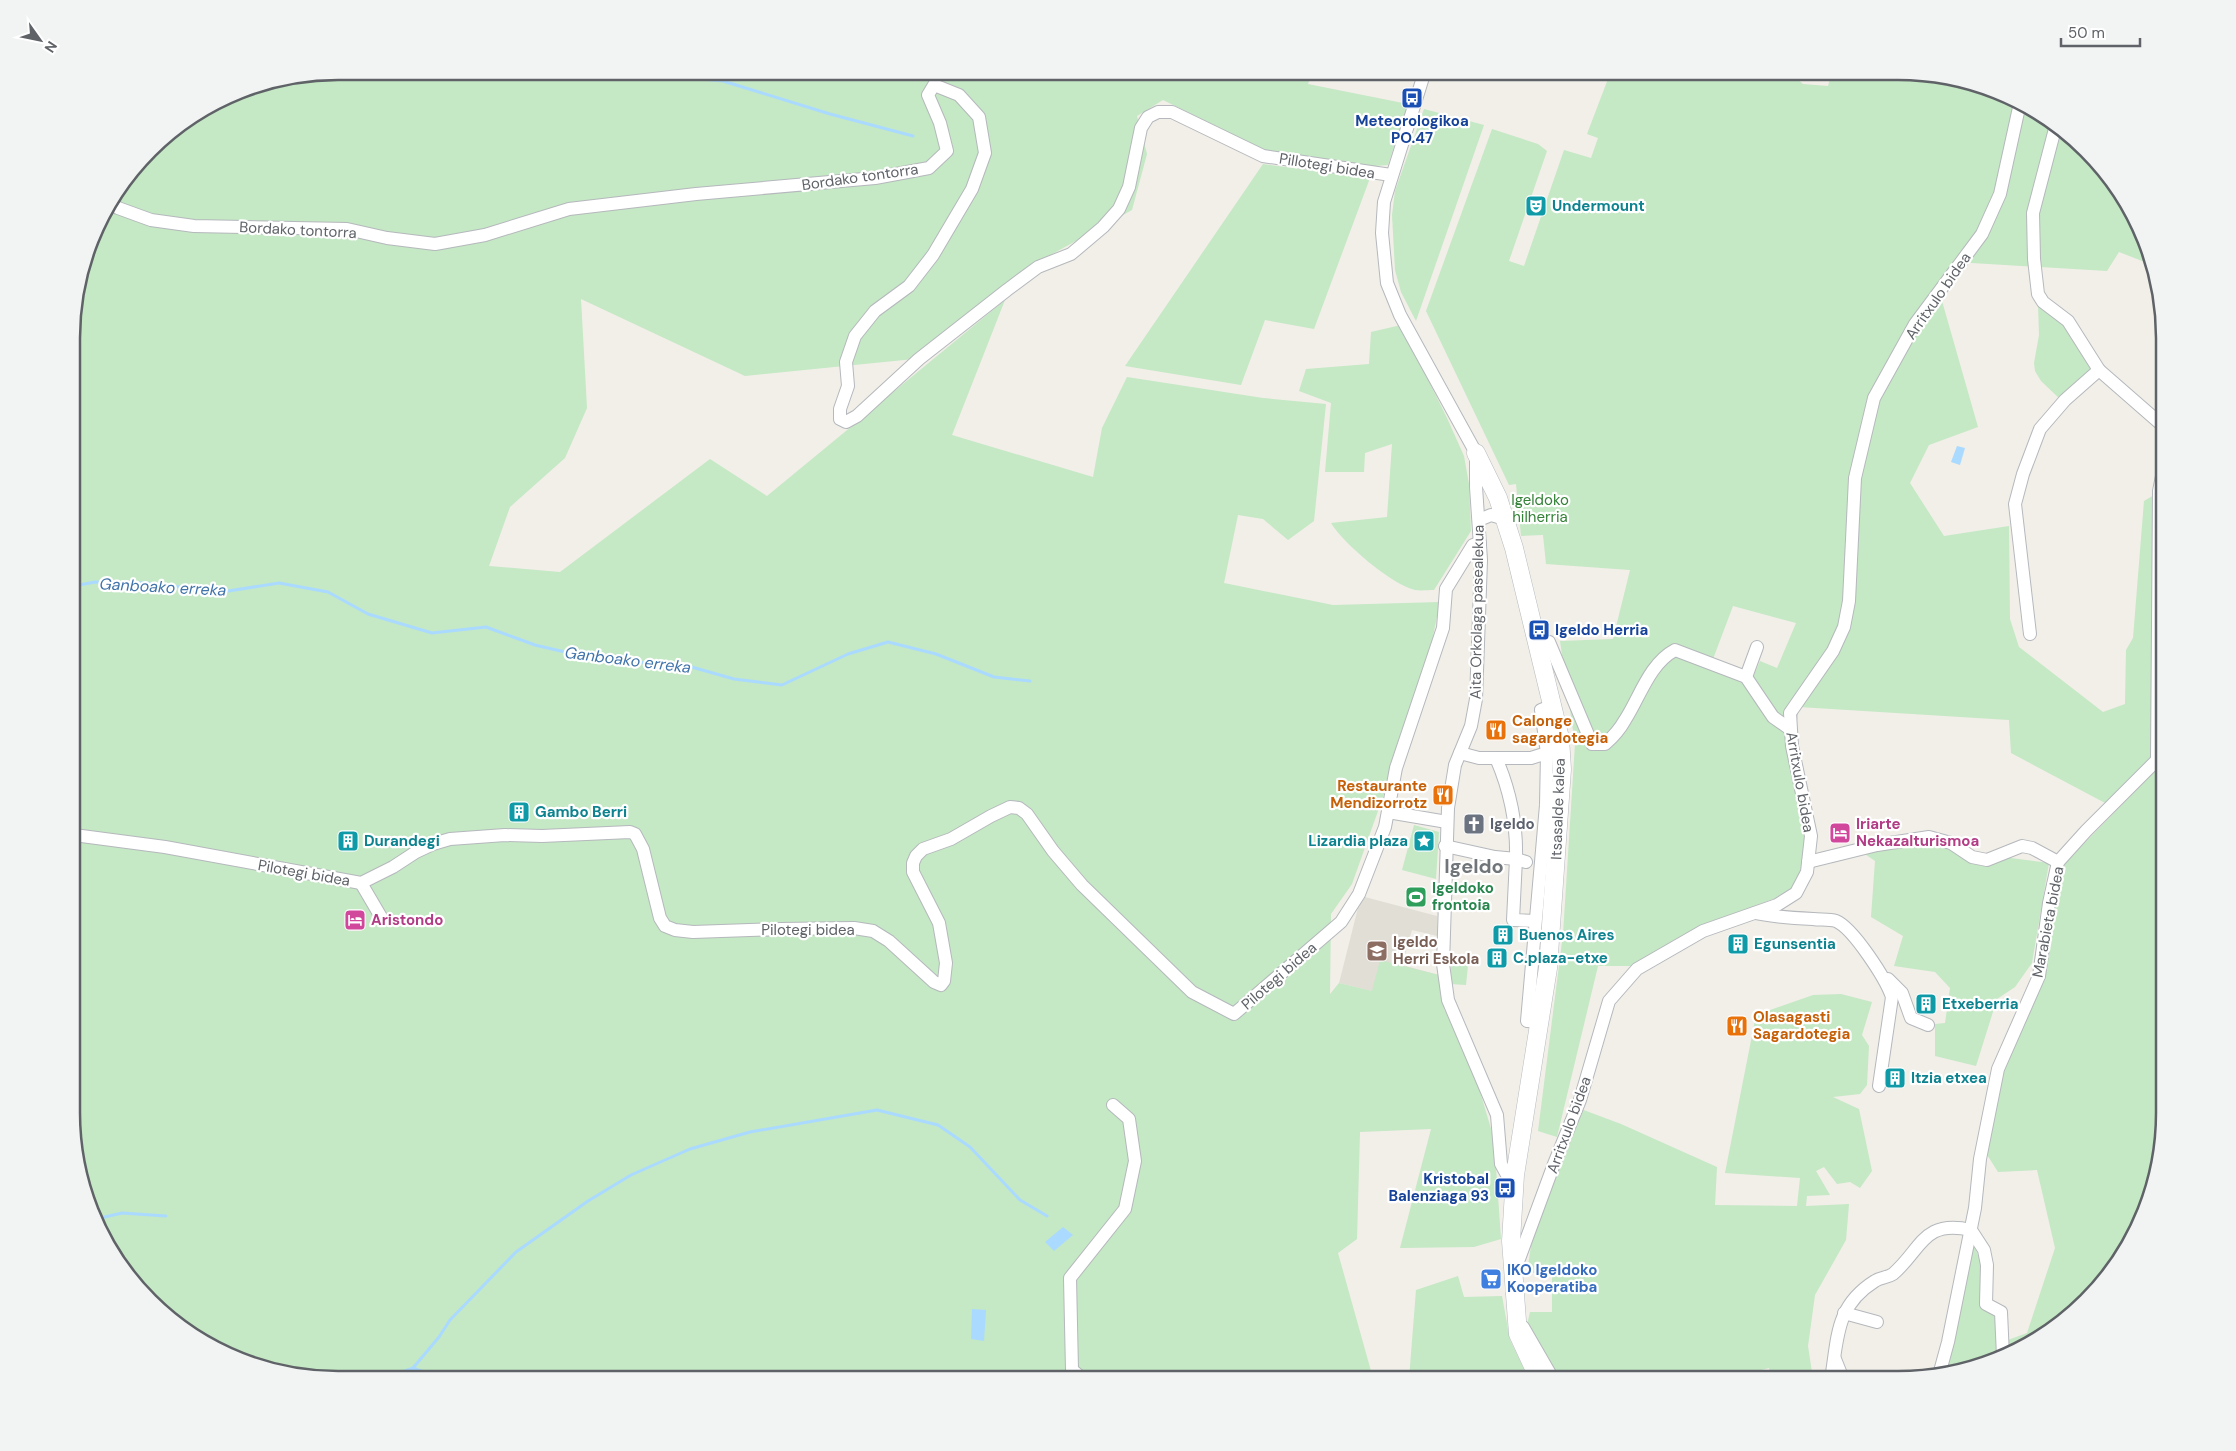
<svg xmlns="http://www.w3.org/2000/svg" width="2236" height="1451" font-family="'DM Sans',sans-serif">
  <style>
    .education { fill: #e1ded6 }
    .green { fill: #c5e8c5; fill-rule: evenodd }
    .water { fill: #aadaff }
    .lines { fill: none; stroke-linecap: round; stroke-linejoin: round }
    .stream { stroke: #aadaff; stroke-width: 3 }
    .street-casing { stroke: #b5b8bc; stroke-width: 14 }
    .secondary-casing { stroke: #b6babf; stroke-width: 19 }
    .street { stroke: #fff; stroke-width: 12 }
    .secondary { stroke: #fff; stroke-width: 18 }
    .labels { text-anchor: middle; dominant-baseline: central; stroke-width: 4.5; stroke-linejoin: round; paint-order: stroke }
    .transit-label { font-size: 15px; font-weight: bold; fill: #164399; stroke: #fff }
    .street-label { font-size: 15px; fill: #5f6368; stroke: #fff }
    .culture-label { font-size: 15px; font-weight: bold; fill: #0d838f; stroke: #fff; text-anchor: start }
    .park-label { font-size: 15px; fill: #348238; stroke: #fff }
    .food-label { font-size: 15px; font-weight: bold; fill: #c56008; stroke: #fff; text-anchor: start }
    .worship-label { font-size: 15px; font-weight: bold; fill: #5b616d; stroke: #fff; text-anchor: start }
    .hotel-label { font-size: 15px; font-weight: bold; fill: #b23c85; stroke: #fff; text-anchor: start }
    .leisure-label { font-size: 15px; font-weight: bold; fill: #27864d; stroke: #fff; text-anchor: start }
    .education-label { font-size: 15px; font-weight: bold; fill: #785e54; stroke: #fff; text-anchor: start }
    .shop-label { font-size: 15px; font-weight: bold; fill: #366cbe; stroke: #fff; text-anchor: start }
    .water-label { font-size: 16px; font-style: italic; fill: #4174aa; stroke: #fff }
    .district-label { font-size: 20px; font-weight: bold; fill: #70757a; stroke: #fff }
    .rim { fill: none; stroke: #5f6368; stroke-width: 2.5 }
  </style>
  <rect width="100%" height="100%" fill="#f1efe8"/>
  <!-- education -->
  <path class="education" d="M1361,896L1437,916V936L1412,930L1402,965L1439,975L1440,993L1444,1009L1339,983Z"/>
  <!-- green -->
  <g class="green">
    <path d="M338,71H1312L1308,84L1408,104L1388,165L1361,167L1266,151L1163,100L1137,116L1147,154L1132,210L1036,263L914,359L745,376L581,299L587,408L565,458L510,507L489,566L560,572L710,459L767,496L1005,300L952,435L1093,477L1102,428L1127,377L1263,398L1326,404L1314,521L1288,540L1263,519L1238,515L1224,583L1333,605L1440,602L1431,646L1383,797L1352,884L1331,914L1330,994L1339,983L1372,991L1380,960L1439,975L1440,993L1444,1009L1471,1061L1494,1139L1501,1239L1474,1247L1400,1248L1431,1129L1360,1132L1357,1239L1338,1253L1371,1371V1379L338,1380L253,1366L190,1335L116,1261L86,1199L74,1147V304L99,220L162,138L236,91Z"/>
    <path d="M1611,71H1788L1803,84L1828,86L1832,71H1898L1983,85L2046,116L2087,150L2129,205L2155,266L2119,252L2107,271L1955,262L1938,287L1978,427L1929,445L1910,483L1944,536L2009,526L2010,619L2019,647L2103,712L2125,704L2126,650L2133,638L2144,501L2154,495L2151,758L2107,804L2011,753L2009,720L1799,707L1791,765L1807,837L1802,869L1792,888L1773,899L1697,928L1633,966H1598L1557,1137L1538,1131L1563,934L1575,744L1560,641L1613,639L1630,570L1546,564L1543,535L1521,536L1516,484L1509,485L1426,311L1492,129L1538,144L1547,151L1509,261L1524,266L1564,150L1591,158L1598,138L1587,134ZM1733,606L1796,623L1777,668L1760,661L1753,677L1713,659Z"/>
    <path d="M1424,109L1484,125L1416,321L1401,292L1395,270L1392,215L1395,191Z"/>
    <path d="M1263,164L1370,178L1314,329L1265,320L1241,385L1125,366Z"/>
    <path d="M2038,303L2066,326L2092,369L2060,399L2041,381L2035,371L2034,363L2039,335Z"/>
    <path d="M1401,325L1447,418L1464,456L1469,484L1471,531L1434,590C1428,590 1421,591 1415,590C1391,584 1344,544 1331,523L1387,517L1392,444L1365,453L1364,472H1325L1331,403L1299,391L1306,369L1369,364L1371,332Z"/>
    <path d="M2157,769H2164V1130L2151,1198L2120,1261L2086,1302L2031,1344L1967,1371L1944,1374L1972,1241L1983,1267L1982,1307L1997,1316L2008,1340L2027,1333L2055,1248L2037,1170L1998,1172L1984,1150L2000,1070L2051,926L2063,865Z"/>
    <path d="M1414,825L1439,832L1436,879L1402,870Z"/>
    <path d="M1924,841L1947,845L1981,866L2003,857L2049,863L2032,963L2015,987L1997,999L1976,1066L1935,1056V1024L1945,1023L1950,988L1935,972L1894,966L1903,936L1871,917L1875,861L1862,852Z"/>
    <path d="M1451,963L1468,965L1466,985L1450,984Z"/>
    <path d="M1841,994L1872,1002L1862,1035L1869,1046L1867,1085L1860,1094L1833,1097L1859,1109L1872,1171L1860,1188L1850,1182L1837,1184L1824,1167L1816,1171L1830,1195L1807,1196L1806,1206L1849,1204L1846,1240L1815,1295L1808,1346L1813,1379H1771L1769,1368L1745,1374L1746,1379H1559L1527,1325L1530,1312H1552V1275L1527,1272L1533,1233L1581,1109L1621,1124L1717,1167L1715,1205L1797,1206L1800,1178L1725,1173L1756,1015L1813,995Z"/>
    <path d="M1458,1276L1464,1297L1502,1296L1510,1340L1529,1379H1409L1416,1290Z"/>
  </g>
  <!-- water -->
  <g class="water">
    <path d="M1957,446L1965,448L1960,465L1951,462Z"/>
    <path d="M1063,1227L1073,1235L1054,1251L1045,1242Z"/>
    <path d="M972,1309L986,1310L984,1341L971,1339Z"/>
  </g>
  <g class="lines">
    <!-- stream -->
    <g class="stream">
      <path d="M659,71L667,76L723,81L830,114L913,136"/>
      <path d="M74,586L95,582L147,583L222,592L279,583L328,592L368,614L432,633L486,627L535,645L595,659L688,666L734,679L782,685L848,654L888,642L936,654L994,677L1030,681"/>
      <path d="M96,1219L122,1213L166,1216"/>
      <path d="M413,1368L439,1337L450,1320L516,1252L588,1201L631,1175L690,1149L750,1132L877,1110L938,1125L970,1147L1020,1200L1047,1216"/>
      <path d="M413,1368L445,1380"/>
      <path d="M381,1380L413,1368"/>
    </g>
    <!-- street casing -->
    <g class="street-casing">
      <g id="street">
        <path d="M1425,71L1384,202L1382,233L1387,283L1400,315L1476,453V487L1481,560L1476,699L1471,726L1455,765L1448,808L1443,964L1448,1000L1497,1115L1501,1164L1507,1175H1515"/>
        <path d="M2056,125L2033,213L2034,259L2038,294L2043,302L2068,321L2099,370L2162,425L2164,440"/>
        <path d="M112,203L118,208L151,220L194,226L347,229L387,238L435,244L485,235L569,209L696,194L875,178L929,168L947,151L940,123L928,95L934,85L959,95L979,117L985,153L972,189L933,255L909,286L875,311L855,336L846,362L848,386L840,409V419L846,422L857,416L919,359L1007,290L1038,267L1071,254L1103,227L1119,209L1129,187L1141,128L1148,117L1158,112H1172L1263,156L1391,175"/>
        <path d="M1479,520L1491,515L1505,519"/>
        <path d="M2030,634L2015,504L2023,474L2040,429L2065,400L2099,370"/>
        <path d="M1538,643L1549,642L1592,744H1605C1613,737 1620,729 1625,720C1640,697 1649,664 1675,650L1746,677L1773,717L1790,729"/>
        <path d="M1746,677L1757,647"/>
        <path d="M1496,758H1531L1547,753"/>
        <path d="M1388,812L1447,822"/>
        <path d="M74,835L165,847L361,883L393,867L416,852L433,844L450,839L505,835L542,836L630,832L635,834L643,849L660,918L665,926L675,930L693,932L781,929L854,928L873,931L889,941L934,982L941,985L944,981L946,963L939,923L913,872V863L916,856L923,849L951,839L991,816L1010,807L1019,808L1027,814L1053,851L1082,885L1192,992L1234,1014L1341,922L1359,894L1385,827L1396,768L1443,628L1446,589L1473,545L1480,543"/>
        <path d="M1445,846L1495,857L1516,859C1517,824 1510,790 1496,758H1479L1460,753"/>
        <path d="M1526,862L1516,859L1513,920L1535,921"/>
        <path d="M1808,862L1877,845L1929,837L1951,843L1972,857L1987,860L2022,846L2032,848L2058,862"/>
        <path d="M361,883L381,917"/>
        <path d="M1755,913C1774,917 1793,918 1813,919C1820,920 1829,919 1836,921C1853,928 1886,979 1892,997L1879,1086"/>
        <path d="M1888,979L1902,993L1911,1018L1928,1025"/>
        <path d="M1541,1022L1527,1021L1546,805L1547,753L1541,710L1553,705"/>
        <path d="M1511,1265L1519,1259L1554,1164L1580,1100L1609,1001L1637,969L1703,931L1777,905L1796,893L1807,872L1811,836L1792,746L1790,713L1833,651L1844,627L1849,601L1855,478L1874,398L1915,324L1982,234L2000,194L2020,103"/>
        <path d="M1844,1313L1877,1322"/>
        <path d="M1523,1327L1553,1379"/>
        <path d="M1835,1359L1843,1379"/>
        <path d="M1939,1375L1948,1342L1975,1208L1980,1159L1998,1069L2039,976L2049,903L2058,862L2086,831L2157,760L2159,491L2164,466"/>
        <path d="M1083,1379L1072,1370L1070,1278L1125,1209L1135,1161L1129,1119L1113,1105"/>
        <path d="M1831,1379C1838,1338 1835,1306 1875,1281C1881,1277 1887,1278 1893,1274C1922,1249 1923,1219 1971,1230L1984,1250L1987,1265L1986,1304L2001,1312L2003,1356"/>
      </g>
    </g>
    <!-- secondary casing -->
    <g class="secondary-casing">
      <path id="secondary" d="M1476,453L1498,498L1514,548L1560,738L1562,769L1548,968L1515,1175L1511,1241L1518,1334L1539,1379"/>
    </g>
    <!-- street -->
    <use href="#street" class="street"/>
    <!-- secondary -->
    <use href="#secondary" class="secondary"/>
  </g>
  <!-- icons -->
  <defs>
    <g id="bus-square" transform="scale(1.125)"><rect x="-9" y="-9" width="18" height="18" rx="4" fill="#1a4fb4" stroke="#fff"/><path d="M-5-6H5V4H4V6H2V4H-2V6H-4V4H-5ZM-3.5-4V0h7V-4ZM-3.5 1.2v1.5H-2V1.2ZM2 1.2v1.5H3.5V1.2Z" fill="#fff"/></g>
    <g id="theatre-square" transform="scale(1.125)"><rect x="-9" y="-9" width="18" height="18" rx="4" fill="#0f9aa8" stroke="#fff"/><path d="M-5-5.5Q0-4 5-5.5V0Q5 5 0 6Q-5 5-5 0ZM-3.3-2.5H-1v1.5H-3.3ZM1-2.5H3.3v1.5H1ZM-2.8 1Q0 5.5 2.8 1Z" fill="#fff"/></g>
    <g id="restaurant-square" transform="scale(1.125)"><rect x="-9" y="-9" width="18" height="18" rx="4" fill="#e8710a" stroke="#fff"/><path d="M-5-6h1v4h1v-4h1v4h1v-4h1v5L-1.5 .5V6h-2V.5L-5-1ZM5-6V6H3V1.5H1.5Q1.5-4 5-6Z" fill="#fff"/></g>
    <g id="building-square" transform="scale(1.125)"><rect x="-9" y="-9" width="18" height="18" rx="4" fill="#0f9aa8" stroke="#fff"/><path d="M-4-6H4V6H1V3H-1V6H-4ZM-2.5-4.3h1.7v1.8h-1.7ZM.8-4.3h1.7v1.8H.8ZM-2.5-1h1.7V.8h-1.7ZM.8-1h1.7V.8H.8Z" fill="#fff"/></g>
    <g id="church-square" transform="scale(1.125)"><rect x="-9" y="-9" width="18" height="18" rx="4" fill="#6b7280" stroke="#fff"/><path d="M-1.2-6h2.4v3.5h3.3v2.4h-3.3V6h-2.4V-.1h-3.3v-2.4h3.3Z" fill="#fff"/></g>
    <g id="hotel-square" transform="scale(1.125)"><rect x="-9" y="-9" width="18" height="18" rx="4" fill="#d1479c" stroke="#fff"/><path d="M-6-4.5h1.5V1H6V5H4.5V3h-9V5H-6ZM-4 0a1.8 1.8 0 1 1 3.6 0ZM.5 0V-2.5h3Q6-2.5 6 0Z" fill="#fff"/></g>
    <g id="sight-square" transform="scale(1.125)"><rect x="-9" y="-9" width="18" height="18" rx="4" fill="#0f9aa8" stroke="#fff"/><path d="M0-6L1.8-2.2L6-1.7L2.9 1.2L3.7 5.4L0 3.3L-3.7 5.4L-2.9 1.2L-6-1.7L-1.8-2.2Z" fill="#fff"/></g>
    <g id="stadium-square" transform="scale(1.125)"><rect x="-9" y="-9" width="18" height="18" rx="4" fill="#2e9e5b" stroke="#fff"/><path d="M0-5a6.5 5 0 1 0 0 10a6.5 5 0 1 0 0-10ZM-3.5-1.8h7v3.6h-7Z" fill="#fff"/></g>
    <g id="school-square" transform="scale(1.125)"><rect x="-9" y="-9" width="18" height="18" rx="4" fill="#8d6e63" stroke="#fff"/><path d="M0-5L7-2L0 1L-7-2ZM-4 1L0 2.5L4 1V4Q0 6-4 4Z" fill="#fff"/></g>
    <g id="supermarket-square" transform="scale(1.125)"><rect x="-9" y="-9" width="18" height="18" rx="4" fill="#3f7fe0" stroke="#fff"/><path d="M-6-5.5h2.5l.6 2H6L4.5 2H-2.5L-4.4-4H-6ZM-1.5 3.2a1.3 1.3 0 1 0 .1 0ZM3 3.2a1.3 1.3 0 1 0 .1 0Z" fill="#fff"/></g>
  </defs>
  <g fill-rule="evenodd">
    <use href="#bus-square" x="1412" y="98"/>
    <use href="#theatre-square" x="1536" y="206"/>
    <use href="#bus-square" x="1539" y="630"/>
    <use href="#restaurant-square" x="1496" y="730"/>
    <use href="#restaurant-square" x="1443" y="795"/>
    <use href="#building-square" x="519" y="812"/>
    <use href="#church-square" x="1474" y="824"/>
    <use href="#hotel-square" x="1840" y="833"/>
    <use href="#building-square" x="348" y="841"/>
    <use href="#sight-square" x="1424" y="841"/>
    <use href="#stadium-square" x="1416" y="897"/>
    <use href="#hotel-square" x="355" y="920"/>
    <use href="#building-square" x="1503" y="935"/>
    <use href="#building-square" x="1738" y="944"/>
    <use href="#school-square" x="1377" y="951"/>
    <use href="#building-square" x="1497" y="958"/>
    <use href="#building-square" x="1926" y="1004"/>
    <use href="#restaurant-square" x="1737" y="1026"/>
    <use href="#building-square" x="1895" y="1078"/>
    <use href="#bus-square" x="1505" y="1188"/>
    <use href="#supermarket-square" x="1491" y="1279"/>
  </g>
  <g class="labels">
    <!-- transit labels -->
    <g class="transit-label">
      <text x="1412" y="121">Meteorologikoa<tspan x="1412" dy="17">PO.47</tspan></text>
      <text x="1555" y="630" text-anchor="start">Igeldo Herria</text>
      <text x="1489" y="1179" text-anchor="end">Kristobal<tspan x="1489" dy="17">Balenziaga 93</tspan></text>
    </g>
    <!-- street labels -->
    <g class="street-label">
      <text transform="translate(1327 166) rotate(9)">Pillotegi bidea</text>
      <text transform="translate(860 177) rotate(-8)">Bordako tontorra</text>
      <text transform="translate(298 230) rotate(3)">Bordako tontorra</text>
      <text transform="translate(1938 296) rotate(-55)">Arritxulo bidea</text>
      <text transform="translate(1477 612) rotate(-89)">Aita Orkolaga pasealekua</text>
      <text transform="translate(1800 782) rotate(80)">Arritxulo bidea</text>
      <text transform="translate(1558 809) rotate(-88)">Itsasalde kalea</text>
      <text transform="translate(304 873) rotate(10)">Pilotegi bidea</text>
      <text transform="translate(2048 922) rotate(-79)">Marabieta bidea</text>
      <text x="808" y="930">Pilotegi bidea</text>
      <text transform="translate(1279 976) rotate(-41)">Pilotegi bidea</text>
      <text transform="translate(1569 1125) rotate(-70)">Arritxulo bidea</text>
    </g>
    <!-- culture labels -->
    <g class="culture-label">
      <text x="1552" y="206">Undermount</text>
      <text x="535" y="812">Gambo Berri</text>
      <text x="364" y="841">Durandegi</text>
      <text x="1408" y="841" text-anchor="end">Lizardia plaza</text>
      <text x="1519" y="935">Buenos Aires</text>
      <text x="1754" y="944">Egunsentia</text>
      <text x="1513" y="958">C.plaza-etxe</text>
      <text x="1942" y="1004">Etxeberria</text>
      <text x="1911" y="1078">Itzia etxea</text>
    </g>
    <!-- park labels -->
    <g class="park-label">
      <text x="1540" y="500">Igeldoko<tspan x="1540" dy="17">hilherria</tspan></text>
    </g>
    <!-- food labels -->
    <g class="food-label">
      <text x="1512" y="721">Calonge<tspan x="1512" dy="17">sagardotegia</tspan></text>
      <text x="1427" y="786" text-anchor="end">Restaurante<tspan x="1427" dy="17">Mendizorrotz</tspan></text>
      <text x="1753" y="1017">Olasagasti<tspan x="1753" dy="17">Sagardotegia</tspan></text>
    </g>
    <!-- worship labels -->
    <g class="worship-label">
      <text x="1490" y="824">Igeldo</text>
    </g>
    <!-- hotel labels -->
    <g class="hotel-label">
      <text x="1856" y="824">Iriarte<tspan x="1856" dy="17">Nekazalturismoa</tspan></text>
      <text x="371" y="920">Aristondo</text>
    </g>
    <!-- leisure labels -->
    <g class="leisure-label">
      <text x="1432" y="888">Igeldoko<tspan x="1432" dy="17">frontoia</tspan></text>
    </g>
    <!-- education labels -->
    <g class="education-label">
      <text x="1393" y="942">Igeldo<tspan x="1393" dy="17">Herri Eskola</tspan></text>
    </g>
    <!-- shop labels -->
    <g class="shop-label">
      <text x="1507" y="1270">IKO Igeldoko<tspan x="1507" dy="17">Kooperatiba</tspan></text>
    </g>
    <!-- water labels -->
    <g class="water-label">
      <text transform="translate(163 587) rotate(3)">Ganboako erreka</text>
      <text transform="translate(628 660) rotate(7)">Ganboako erreka</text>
    </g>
    <!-- district labels -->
    <g class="district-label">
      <text x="1474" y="866">Igeldo</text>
    </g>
  </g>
  <!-- crop -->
  <path d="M0 0H2236V1451H0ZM338 80H1898A258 258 0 0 1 2156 338V1113A258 258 0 0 1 1898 1371H338A258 258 0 0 1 80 1113V338A258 258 0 0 1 338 80Z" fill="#f2f3f3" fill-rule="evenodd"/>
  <path class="rim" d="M338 80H1898A258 258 0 0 1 2156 338V1113A258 258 0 0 1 1898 1371H338A258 258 0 0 1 80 1113V338A258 258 0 0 1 338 80Z"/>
  <!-- north arrow -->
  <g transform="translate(40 40) rotate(123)" stroke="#ffffff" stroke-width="4" paint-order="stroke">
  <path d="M0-4L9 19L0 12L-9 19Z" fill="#5f6368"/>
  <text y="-8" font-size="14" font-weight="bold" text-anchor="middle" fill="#5f6368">N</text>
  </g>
  <!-- scale -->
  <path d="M2061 38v8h79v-8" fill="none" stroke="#5f6368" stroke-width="2.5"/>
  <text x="2068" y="38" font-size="15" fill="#5f6368" stroke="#ffffff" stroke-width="4" paint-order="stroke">50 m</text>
</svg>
